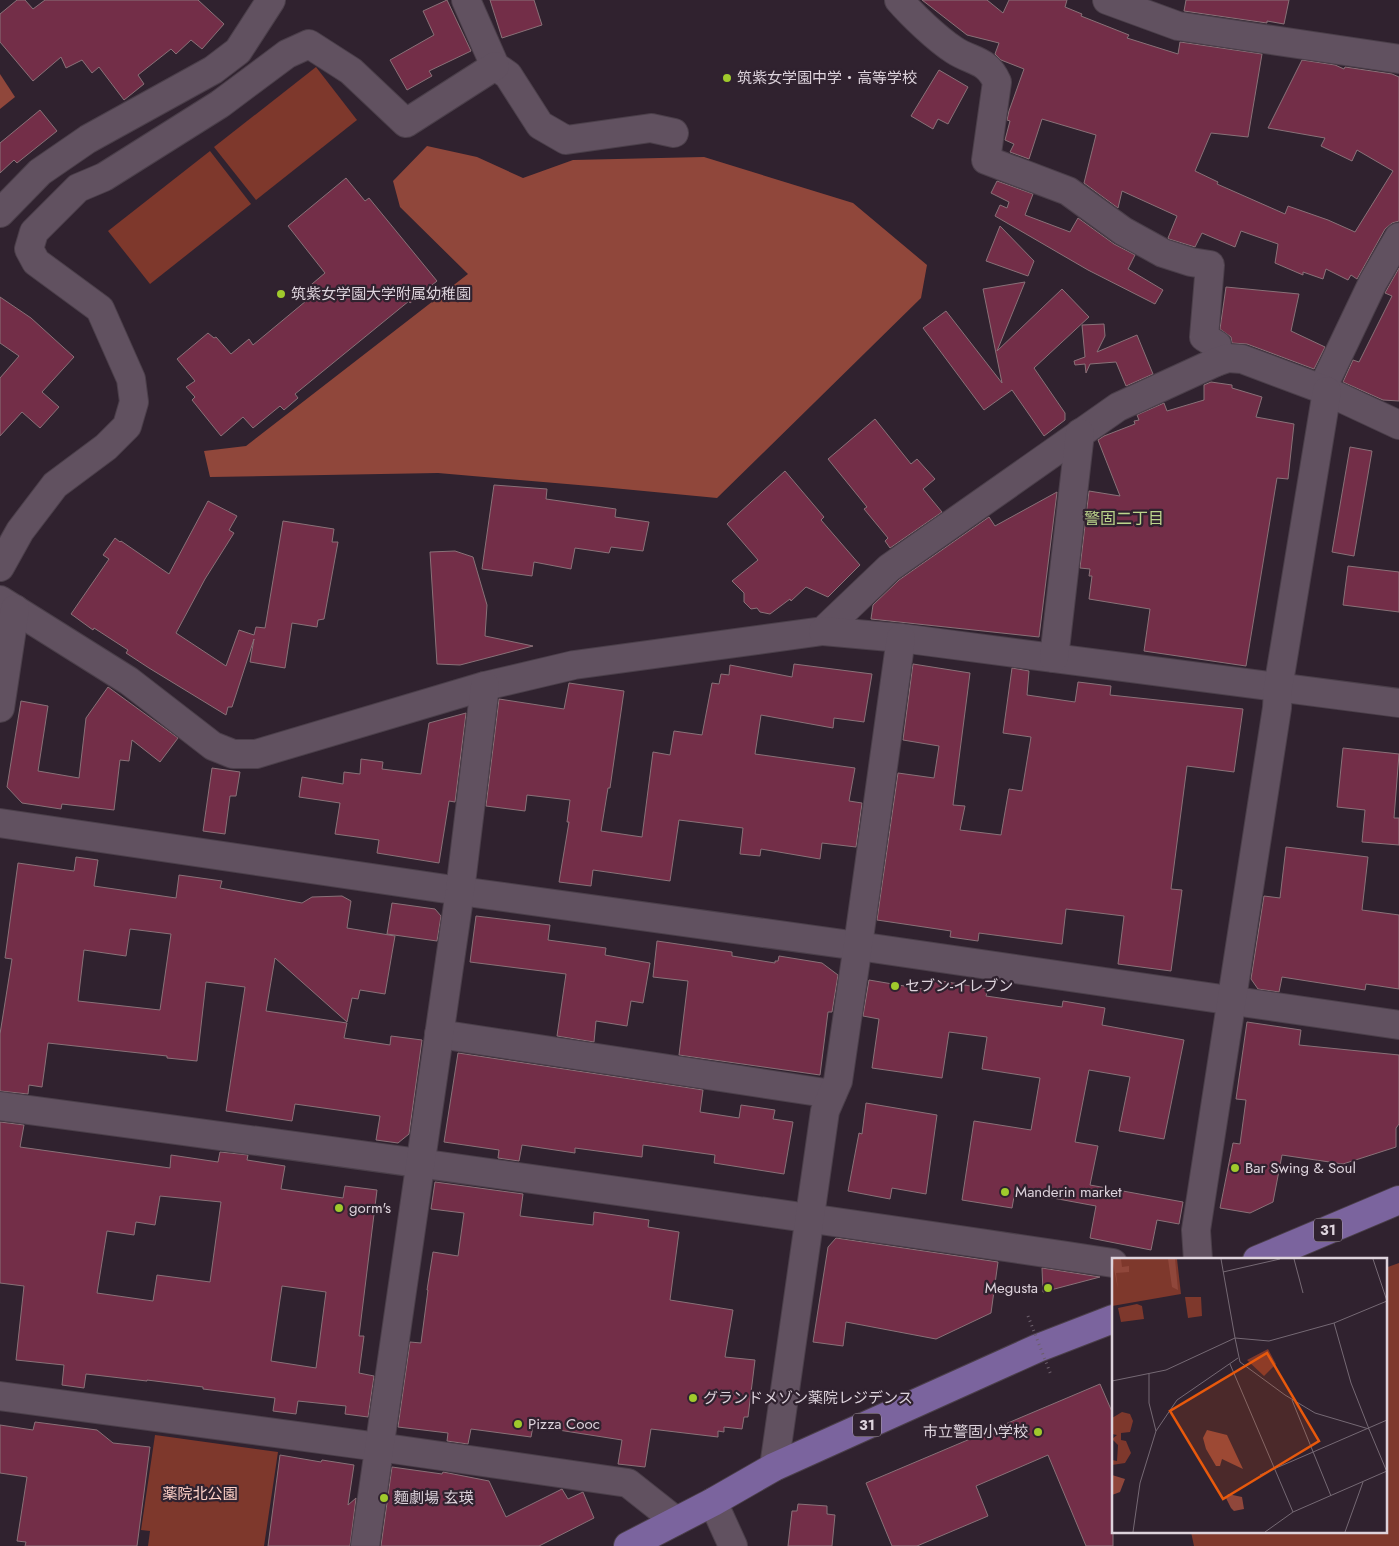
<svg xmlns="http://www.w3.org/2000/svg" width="1399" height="1546" font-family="Jost,'Noto Sans JP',sans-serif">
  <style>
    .green { fill: #7e382c }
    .forest { fill: #90473b }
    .building { fill: #732e48; stroke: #897178; fill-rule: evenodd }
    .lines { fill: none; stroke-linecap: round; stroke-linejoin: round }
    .minor-casing { stroke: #4b3f4a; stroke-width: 30 }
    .major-casing { stroke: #4b3f4a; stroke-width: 30 }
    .minor { stroke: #615160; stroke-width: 28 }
    .major { stroke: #7b649e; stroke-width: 28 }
    .path-bridge { stroke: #6c5f6b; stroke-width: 3; stroke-dasharray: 1 4; stroke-linecap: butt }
    .poi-dot { fill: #a0ca2c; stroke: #30222f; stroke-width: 2 }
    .labels { text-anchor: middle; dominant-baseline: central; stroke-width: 4.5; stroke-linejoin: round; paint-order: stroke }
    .shield { fill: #30222f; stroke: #a99ea8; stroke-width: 1 }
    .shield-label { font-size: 14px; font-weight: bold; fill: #ddd3dc }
    .poi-label { font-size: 15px; fill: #ddd3dc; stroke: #30222f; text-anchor: start }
    .park-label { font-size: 15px; fill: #fdd0c7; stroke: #30222f }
    .neighbourhood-label { font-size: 16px; fill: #bcd58c; stroke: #30222f }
    .inset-road { fill: none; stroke: #756974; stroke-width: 1 }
    .view { fill: #e8590c; fill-opacity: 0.15; stroke: #e8590c; stroke-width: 2.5 }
    .inset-edge { fill: none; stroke: #ddd3dc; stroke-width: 2.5 }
  </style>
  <rect width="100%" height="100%" fill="#30222f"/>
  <!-- green -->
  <g class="green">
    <path d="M316,67L357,120L256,200L214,147Z"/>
    <path d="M210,151L251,204L150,284L108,231Z"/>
    <path d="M1399,1263V1546H1194L1191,1532H1385V1268Z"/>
    <path d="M155,1435L278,1452L264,1546H148L150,1531L141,1530Z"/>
  </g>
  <!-- forest -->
  <g class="forest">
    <path d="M0,74L15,97L0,109Z"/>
    <path d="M427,146L477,157L523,178L573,160L704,157L853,203L927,265L921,298L717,498L602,487L438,473L210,477L204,451L246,446L468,274L400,207L393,181Z"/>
  </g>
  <!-- building -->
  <g class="building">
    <path d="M17,0H25L33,9L45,0H198L224,24L202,49L191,40L176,54L171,49L138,75L144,84L124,100L99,67L92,73L82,60L66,68L61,57L33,81L0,42V14Z"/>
    <path d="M447,0L471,51L429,71L432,76L407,90L390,60L434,35L423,11Z"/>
    <path d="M490,0H534L542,25L502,38Z"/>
    <path d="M922,0H987L1003,13L1009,0H1067L1065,7L1082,14L1081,16L1129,35L1127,38L1178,54L1180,42L1262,54L1248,137L1211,133L1195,171L1218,182L1217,184L1285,214L1288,206L1328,220L1355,232L1393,171L1357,150L1352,161L1321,146L1325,138L1268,128L1302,60L1335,65L1344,69L1345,67L1392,74L1399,77V221L1392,223L1385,229L1357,279L1351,275L1348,280L1326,269L1323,279L1303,272V275L1275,263L1278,244L1241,231L1235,247L1202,233L1195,247L1169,239L1168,238L1177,216L1122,191L1118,208L1084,183L1096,135L1042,119L1029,159L1010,152L1014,144L1005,140L1010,121L1007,120L1009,111L1024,69L1001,60L995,54L999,43L967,35Z"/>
    <path d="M1186,0H1289L1284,24L1267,21V23L1184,11Z"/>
    <path d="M939,70L968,87L948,124L938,119L933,129L911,116Z"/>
    <path d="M40,110L57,131L17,163L14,160L0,173V143Z"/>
    <path d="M346,178L365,201L369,198L437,281L410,303L409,301L295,394L298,398L284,410L280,406L253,428L243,417L221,436L192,400L195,397L186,387L195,381L177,359L208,333L214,338L216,337L231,354L249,339L253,345L312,296L306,289L325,273L288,226Z"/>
    <path d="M997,181L1033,194L1025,215L1070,232L1078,218L1114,244L1135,255L1128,269L1163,290L1155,304L1088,270L995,216L1000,205L1007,208L1009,202L991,193Z"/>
    <path d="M1000,226L1034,261L1028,276L986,261Z"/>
    <path d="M1399,268V401L1383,400L1343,382L1353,360L1359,362L1392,296L1385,293Z"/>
    <path d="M1025,282L997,351L1062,289L1089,317L1034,368L1065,413V420L1044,436L1012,390L984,410L923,328L946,311L1002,383L983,289Z"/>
    <path d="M1226,287L1299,294L1291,331L1325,347L1314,369L1247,344L1232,343L1231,337L1220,329Z"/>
    <path d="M0,297L31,318L74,357L42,392L59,407L40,428L22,412L0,436V378L19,356L0,343Z"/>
    <path d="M1104,324L1105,336L1097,352L1137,335L1153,374L1126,386L1116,362L1090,364L1086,373L1085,364L1075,365L1074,361L1085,357L1082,325Z"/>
    <path d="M1211,382L1232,385V388L1262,397L1256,417L1294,424L1288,479L1277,478L1246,666L1144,651L1150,609L1089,599L1092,576H1089L1090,569L1080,568L1089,491L1120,496L1098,440L1104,436L1135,424L1134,421L1139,420L1137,415L1164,403L1167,411L1204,400V385Z"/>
    <path d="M875,419L911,464L917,459L935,479L923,489L942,512L890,548L885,541L888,538L864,509L867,507L828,459Z"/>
    <path d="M1350,447L1372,451L1354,556L1332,552Z"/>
    <path d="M785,471L824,517L821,520L860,565L828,597L806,587L791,601L790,599L770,614L760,612L757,608L751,609L744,602V593L732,581L758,560L727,524Z"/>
    <path d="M494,485L547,489L546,499L616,509L615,517L649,522L643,551L611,547L609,553L575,548L571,569L534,562L532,576L482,569Z"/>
    <path d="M1057,492L1039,637L871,619L873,605L899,580L989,517L995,526Z"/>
    <path d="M208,501L237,516L229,530L234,533L205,579L176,633L226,666L239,630L254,635L256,627L265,628L283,521L334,529L332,542H338L324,619L318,620L317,627L292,623L285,668L250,662L254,639L232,707H228L226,715L149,668L126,653L128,650L94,628L93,630L71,614L109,559L103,555L115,538L120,542L121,541L169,574Z"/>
    <path d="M455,551L473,557L487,605L485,636L533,646L460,665L437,664L430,552Z"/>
    <path d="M1348,566L1399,572V612L1343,605Z"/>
    <path d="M794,664L872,674L864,722L834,718L833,728L761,715L755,754L855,768L849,801L862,803L856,847L822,843L820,859L761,849L760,856L740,854L743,828L679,820L670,881L593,870L591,886L559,882L569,822H567L570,800L527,795L525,811L486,806L499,699L564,709L569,683L624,691L610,788H608L601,831L642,837L653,752L670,755L674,731L702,735L712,683L719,684L721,674L729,675L730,665L792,677Z"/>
    <path d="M913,664L970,673L953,805L965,806L960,830L1001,835L1009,789L1022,791L1031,737L1003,733L1012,668L1029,671L1027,695L1075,702L1078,682L1111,686L1110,695L1243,709L1234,772L1187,766L1171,889L1182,890L1171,971L1118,964L1124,916L1066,909L1062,944L979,933L978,941L950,937L951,931L877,920L898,773L934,778L939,746L903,740Z"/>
    <path d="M108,687L178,738L160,762L132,740L129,761L120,760L114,810L62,804L61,809L22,803L7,787L21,701L48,706L38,771L79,778L86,718Z"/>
    <path d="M466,713L455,802L449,801L439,863L377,853L379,840L335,834L340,803L299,797L302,777L343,784L344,772L360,774L361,759L383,762L382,769L421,774L429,723Z"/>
    <path d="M1343,748L1399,754L1394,818H1399V845L1362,842L1365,810L1337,807Z"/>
    <path d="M212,768L240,772L236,796H230L225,834L203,831Z"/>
    <path d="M1286,847L1368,857L1362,910L1399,915V989L1366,984L1365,990L1282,977L1279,992L1258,989L1251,979L1264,896L1280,898Z"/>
    <path d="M76,857L98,860L94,886L176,898L179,875L222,881L220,888L302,903L312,897L342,896L351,901L347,928L395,936L385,994L360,990L358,999L352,998L347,1022L275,958L266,1011L347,1023L344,1038L390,1045L391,1036L422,1040L409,1134L398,1143L376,1140L380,1116L295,1104L292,1121L226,1111L245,987L206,982L197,1061L167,1058V1056L48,1043L42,1087L29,1085L28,1094L0,1091V1034L12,959L5,958L18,863L74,871ZM130,929L171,934L160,1010L78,1001L84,950L126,956Z"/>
    <path d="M392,903L435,909L441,916L437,941L387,934Z"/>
    <path d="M476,916L550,925L548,940L606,948L605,955L650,963L643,1003L631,1001L627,1026L596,1021L594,1042L557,1036L566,974L470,962Z"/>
    <path d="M657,941L732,952V956L775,963V961H778L779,956L822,963L838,975L832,1012H828L820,1075L679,1055L688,981L653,977Z"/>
    <path d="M930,979L988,989L986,996L1062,1007L1063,1001L1105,1008L1102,1025L1184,1040L1164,1139L1119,1131L1130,1077L1089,1070L1075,1142L1098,1146L1090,1185L1183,1202L1179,1224L1157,1220L1151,1250L1090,1238L1096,1206L1015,1191L1012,1208L962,1200L974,1121L1031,1130L1040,1078L982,1069L987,1037L949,1032L942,1078L872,1068L879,1019L863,1016L869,980L928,990Z"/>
    <path d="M1247,1022L1301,1030L1299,1045L1399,1055V1124L1396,1128V1147L1343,1164L1282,1155L1273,1202L1250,1213L1220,1208L1233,1143L1240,1144L1246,1100L1236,1099Z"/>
    <path d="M458,1053L703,1090L700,1112L739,1118L741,1105L775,1110L773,1119L793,1122L784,1174L714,1163L715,1155L643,1145L642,1157L575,1148V1153L522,1145L519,1161L498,1158L499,1150L444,1142Z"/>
    <path d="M866,1103L937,1115L926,1194L892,1188L890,1199L848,1191L859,1133L862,1134Z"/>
    <path d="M0,1122L24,1125L20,1147L170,1168L171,1155L218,1162L220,1152L248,1155L247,1160L285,1166L281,1189L343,1198L345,1186L377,1190L359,1336H364L359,1373L374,1376L368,1417L345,1414L346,1406L298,1401L296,1414L273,1411L275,1398L203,1389V1387L147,1380V1381L86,1374L84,1388L62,1385L64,1365L16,1360L24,1286L0,1283ZM160,1196L221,1202L210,1282L157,1275L153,1301L97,1293L107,1231L134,1235L136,1222L155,1225ZM282,1286L326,1292L316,1368L271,1361Z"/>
    <path d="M435,1182L523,1194L520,1216L593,1225L594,1212L649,1220L648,1227L679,1232L670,1300L733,1310L725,1357L755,1360L748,1417H744L742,1429L724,1427V1432L718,1431V1437L651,1429L645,1467L618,1464L622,1440L533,1426L531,1437L471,1429L468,1444L447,1441L448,1433L398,1427L410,1342L421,1343L428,1290H427L433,1252L458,1256L464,1213L431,1209Z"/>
    <path d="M836,1238L998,1262L991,1313L936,1339L846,1322L843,1346L813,1342L828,1247Z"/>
    <path d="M1042,1268L1100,1277L1043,1292Z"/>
    <path d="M1100,1384L1113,1414V1546H1086L1048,1455L976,1486L988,1516L917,1546H892L866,1483Z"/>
    <path d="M35,1422L97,1430L113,1443L150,1447L137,1546H25L26,1542L17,1541L27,1477L0,1473V1425L33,1430Z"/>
    <path d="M280,1455L321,1462L322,1460L354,1465L348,1505L356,1498L350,1546H268Z"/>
    <path d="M392,1467L442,1474L443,1472L489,1481L506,1517L562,1489L568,1499L583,1492L594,1518L539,1546H381Z"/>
    <path d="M798,1504L827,1506V1514L835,1515L832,1546H788L792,1511H797Z"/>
  </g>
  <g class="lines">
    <!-- minor casing -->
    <g class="minor-casing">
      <g id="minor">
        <path d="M466,0L495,66L508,75L540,125L566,140L651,128L674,133"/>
        <path d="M899,0C912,15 937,39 954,50C972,62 987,59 997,82L986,160L1068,191L1123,231L1163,253L1191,262L1210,265L1204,337L1217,345L1216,362"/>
        <path d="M1107,0L1178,26L1399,59"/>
        <path d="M0,213L40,172L88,139L213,70L238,51L271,0"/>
        <path d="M1322,389L1373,282L1399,237"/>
        <path d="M0,567L20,531L55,485L106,447L127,426L134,402L131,379L100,309L36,262L29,249L34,232L78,188L104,177L220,104L287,54L309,44L351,71L406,123L495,66"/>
        <path d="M0,600L129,681L213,746L233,754H256L485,686L574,665L823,631L889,568L1118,407L1216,362L1228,358L1242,359L1322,389L1399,425"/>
        <path d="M823,631L901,638L1399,703"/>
        <path d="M1054,658L1080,433"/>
        <path d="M0,708L15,609"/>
        <path d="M0,823L460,891L858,946L1399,1025"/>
        <path d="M439,1034L832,1094"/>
        <path d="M0,1106C371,1156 742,1207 1113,1263"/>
        <path d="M1198,1260L1196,1230L1277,708L1278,688L1327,391"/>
        <path d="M0,1396L379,1447L628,1483L676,1521"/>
        <path d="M774,1467L825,1111L838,1081L860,931L901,638"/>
        <path d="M713,1502L733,1546"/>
        <path d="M365,1546L460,891L485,686"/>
      </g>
    </g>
    <!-- major casing -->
    <g class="major-casing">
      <g id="major">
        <path d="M1257,1260L1399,1200"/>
        <path d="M628,1546L713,1502L774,1467L1038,1348L1113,1319"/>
      </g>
    </g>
    <!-- minor -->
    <use href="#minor" class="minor"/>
    <!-- major -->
    <use href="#major" class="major"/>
    <!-- path-bridge -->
    <path class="path-bridge" d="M1028,1316L1051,1375"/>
  </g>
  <!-- markers -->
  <g class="poi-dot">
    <circle cx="727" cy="78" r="5"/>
    <circle cx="281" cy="294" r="5"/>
    <circle cx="895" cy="986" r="5"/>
    <circle cx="1235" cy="1168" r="5"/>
    <circle cx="1005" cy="1192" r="5"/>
    <circle cx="339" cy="1208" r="5"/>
    <circle cx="1048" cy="1288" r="5"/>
    <circle cx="693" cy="1398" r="5"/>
    <circle cx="518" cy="1424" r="5"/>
    <circle cx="1038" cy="1432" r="5"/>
    <circle cx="384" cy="1498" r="5"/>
  </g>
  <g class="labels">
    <!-- shield labels -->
    <g class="shield">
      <rect x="1314" y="1218.5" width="28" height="23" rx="4"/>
      <rect x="853" y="1413.5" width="28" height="23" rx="4"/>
    </g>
    <g class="shield-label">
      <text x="1328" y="1230">31</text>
      <text x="867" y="1425">31</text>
    </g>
    <!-- poi labels -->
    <g class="poi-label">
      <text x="737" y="78">筑紫女学園中学・高等学校</text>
      <text x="291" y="294">筑紫女学園大学附属幼稚園</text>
      <text x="905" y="986">セブン-イレブン</text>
      <text x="1245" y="1168">Bar Swing &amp; Soul</text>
      <text x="1015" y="1192">Manderin market</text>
      <text x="349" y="1208">gorm's</text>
      <text x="1038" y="1288" text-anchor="end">Megusta</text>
      <text x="703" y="1398">グランドメゾン薬院レジデンス</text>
      <text x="528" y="1424">Pizza Cooc</text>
      <text x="1028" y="1432" text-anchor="end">市立警固小学校</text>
      <text x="394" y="1498">麵劇場 玄瑛</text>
    </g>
    <!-- park labels -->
    <g class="park-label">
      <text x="200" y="1494">薬院北公園</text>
    </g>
    <!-- neighbourhood labels -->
    <g class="neighbourhood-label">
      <text x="1124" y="518">警固二丁目</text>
    </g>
  </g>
  <!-- overview -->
  <g transform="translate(1112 1258)">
    <rect width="275" height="275" fill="#30222f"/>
    <path d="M0,1H65L69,36L0,48ZM73,39H89L90,58L76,60ZM25,46L30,48L32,61L9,64L6,50ZM156,91L164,106L152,118L135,102ZM10,154L18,156L21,163L18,174L9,175V182L14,183L19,195L13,205L0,207V202L5,203L6,187L0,181L5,177L0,176V160Z" fill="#7e382c"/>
    <path d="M0,1H9L10,9L17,8V14L4,15L6,31ZM56,1H63L66,32L60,29ZM95,172L115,177L131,211L110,201L108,208H104L94,191L91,180ZM0,217L13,221L8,234L0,237ZM116,236L130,239L132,251L122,253L119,250L114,240Z" fill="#90473b"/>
    <path class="inset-road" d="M109,1L123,80M182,1L191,35M261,1L275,43M111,14L168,1M222,65L239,125L257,171M123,80L128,104L173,137L203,155L257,171L275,214M118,106L181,254M37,116V145L44,173M0,123L54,112L123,80L157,83L222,65L275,43M180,142L219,238M148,217L275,162M21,274L28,225L44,173L65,142L126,100M153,274L181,254L275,213M233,274L251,224"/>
    <path class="view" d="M155,95L207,183L111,241L58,153Z"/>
    <rect width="275" height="275" class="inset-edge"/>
  </g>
</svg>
